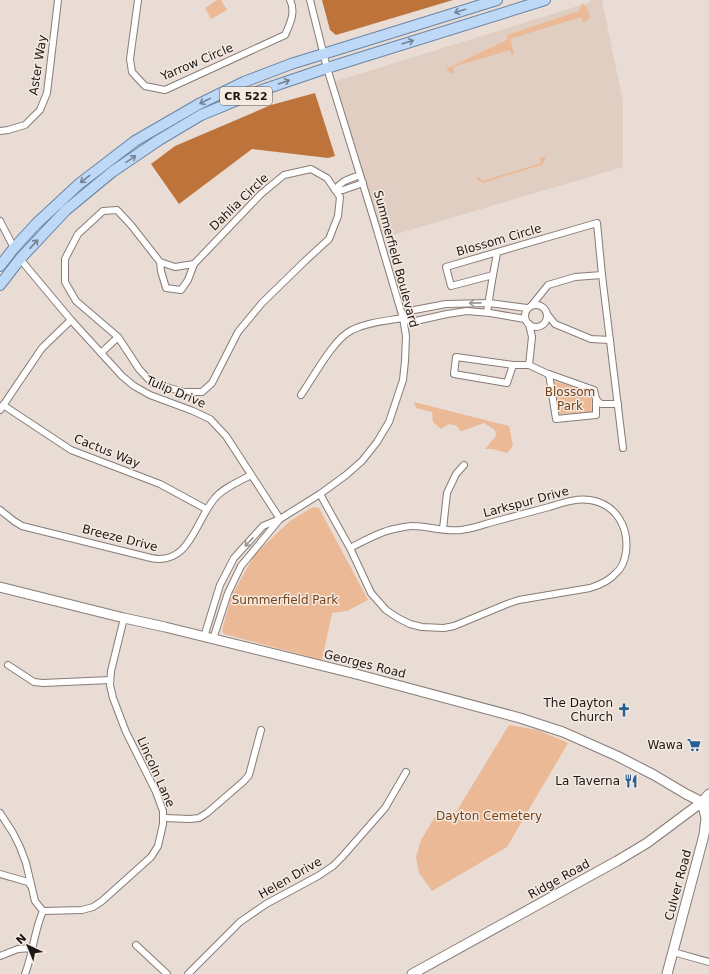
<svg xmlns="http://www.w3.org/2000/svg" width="709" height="974" font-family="'DejaVu Sans',sans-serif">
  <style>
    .built { fill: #e0cec2 }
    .green { fill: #ecb996 }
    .water { fill: #be733a }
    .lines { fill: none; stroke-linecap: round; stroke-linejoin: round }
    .street-casing { stroke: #877c76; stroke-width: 8 }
    .secondary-casing { stroke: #877c76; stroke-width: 11 }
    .primary-casing { stroke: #6984a4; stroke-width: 12 }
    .street { stroke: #fff; stroke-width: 6 }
    .secondary { stroke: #fff; stroke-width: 9 }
    .primary { stroke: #bed9f7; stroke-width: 10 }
    .oneway { stroke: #758291 }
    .oneway2 { stroke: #989795 }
    .labels { text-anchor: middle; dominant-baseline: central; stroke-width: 3; stroke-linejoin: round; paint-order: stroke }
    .shield { fill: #f5eae2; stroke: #5c5652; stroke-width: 1 }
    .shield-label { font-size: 11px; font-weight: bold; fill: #1b1714 }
    .street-label { font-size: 12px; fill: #1b1714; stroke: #f5eae2 }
    .park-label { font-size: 12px; fill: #76421a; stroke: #f5eae2 }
    .poi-label { font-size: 12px; fill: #1b1714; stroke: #f5eae2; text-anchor: end }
  </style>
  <rect width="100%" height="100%" fill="#e8dcd5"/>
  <!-- built -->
  <path class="built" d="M592,0H602L623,102V167L383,238L353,150L333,82L588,3Z"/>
  <!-- green -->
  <g class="green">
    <path d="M217,0H221L227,10L211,19L205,8Z"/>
    <path d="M582,3L587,8L590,16L588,20L584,22L582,21L581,17L510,39L514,54L512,55L511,54L510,50L453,67L454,72L453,73H451L446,69L507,40V35L579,11Z"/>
    <path d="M543,157H545V159L543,164L541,165L483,183L477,180V178L478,177L480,178L482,181L541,163L540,158Z"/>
    <path d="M554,381L591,392L592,412L557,414Z"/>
    <path d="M414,402L509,426L513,446L507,453L493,449H485L496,436L495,430L484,423C476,425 468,430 460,431L457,426L449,424L441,429L433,422L432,412L416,408Z"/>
    <path d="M313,507L319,508L368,600L347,611L332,613L322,660L224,634L222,630L232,595L255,554L290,521Z"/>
    <path d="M509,725L538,730L568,743L507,847L432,891L419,873L416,857L421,840L435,817L450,822Z"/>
  </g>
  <!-- water -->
  <g class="water">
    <path d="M322,0H453L336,35L330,30Z"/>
    <path d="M315,93L335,156L328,158L252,149L179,204L151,164L175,146L271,105Z"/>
  </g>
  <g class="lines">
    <!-- street casing -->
    <g class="street-casing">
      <g id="street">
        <path d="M138,0L130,59L132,72L145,86L165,90L285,35C290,24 296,12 290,0"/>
        <path d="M0,131L8,130L25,125L40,110L47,93L58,0"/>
        <path d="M360,175C350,179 342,180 335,190H343L363,183"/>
        <path d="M0,221L14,248"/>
        <path d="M20,259L71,320L122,376L134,386L150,395L193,411L210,419L226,436L280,519"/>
        <path d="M160,262L161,271L166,288L181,290L188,280L194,264"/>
        <path d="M493,275L497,253"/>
        <path d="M602,275L623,448"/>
        <circle cx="536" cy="316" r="11"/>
        <path d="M487,312L493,275L451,286L446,267L597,223L602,275L575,277L548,285L532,305"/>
        <path d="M547,314L555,324L591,339L610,340"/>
        <path d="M403,318L409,311L446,304L489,303L527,308"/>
        <path d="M403,318L411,322L447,314L467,311L490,313L525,319"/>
        <path d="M529,324L532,337L529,365L550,375"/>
        <path d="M101,353L118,337L76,301L65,282V259L78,234L103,211L117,210L131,225L160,262L175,267L194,264L261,194L284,175L311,169L327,178L340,197L338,216L329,239L305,261L262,303L238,332L212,383L202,392H184L152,383L139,369L118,337"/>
        <path d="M513,365L507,383L454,374L456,357L513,365H529"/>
        <path d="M549,374L594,390L596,399V415L556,419Z"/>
        <path d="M301,395C313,378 334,338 352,330C368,322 386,321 403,318"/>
        <path d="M596,399L601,404H618"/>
        <path d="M3,405L71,450L160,484L206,509"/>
        <path d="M0,410L42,348L71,320"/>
        <path d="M320,494L350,548L371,593L386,610L398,618L410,624L422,627L444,628L454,626L507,604L519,600L590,588C600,585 609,581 616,573C622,568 625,559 626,552C629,527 616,504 590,500C576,498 562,503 549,507C530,512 512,517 493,522C482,525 472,529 461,530C445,532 428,526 412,526C407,526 400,528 394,529C379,532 364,541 350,548"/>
        <path d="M0,510L14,521L22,526L151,558C190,566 195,521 215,498C223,488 240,481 251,475"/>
        <path d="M443,529L447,493L456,474L464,465"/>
        <path d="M204,637L220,585L234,558L263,526L280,519L320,494L346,475L362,461L377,442L389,422L403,380L405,361L406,336L403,318L374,220L327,68L310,0"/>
        <path d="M213,639L228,593L241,566L279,520"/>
        <path d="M8,665L34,682L43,683L110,680"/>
        <path d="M0,813L13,833L20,847L26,863L35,901L43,911C34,931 33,954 25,974"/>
        <path d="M164,818L190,819L199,818L207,813L244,781L249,775L261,730"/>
        <path d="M0,874L28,882L31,886"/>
        <path d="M43,911L82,910L93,907L102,901L151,857L158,846L163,824V811L156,792L126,732L113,698L110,685L111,671L124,618"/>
        <path d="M136,945L167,974"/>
        <path d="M673,952L709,962"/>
        <path d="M0,956L18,949L33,948"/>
        <path d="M188,974L240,922L266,904L318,876L333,866L342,857L385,808L406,772"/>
      </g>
    </g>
    <!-- secondary casing -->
    <g class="secondary-casing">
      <g id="secondary">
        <path d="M0,587L124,618L165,627L356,674L520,718L563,732L617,756L654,775L686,794L702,802L709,807"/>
        <path d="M412,974L617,861L647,843L702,802L709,794"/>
        <path d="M667,974L704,835L706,818L702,802"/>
      </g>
    </g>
    <!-- primary casing -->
    <g class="primary-casing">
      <g id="primary">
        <path d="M0,266L14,248L36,224L79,184L135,141L199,104L244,82L291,64L497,0"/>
        <path d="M0,285L20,259L66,210L112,172L159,140L201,115L262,90L327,68L545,0"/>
      </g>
    </g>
    <!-- street -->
    <use href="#street" class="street"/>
    <!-- secondary -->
    <use href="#secondary" class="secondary"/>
    <!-- primary -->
    <use href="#primary" class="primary"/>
  </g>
  <!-- one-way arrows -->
  <defs><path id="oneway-shaft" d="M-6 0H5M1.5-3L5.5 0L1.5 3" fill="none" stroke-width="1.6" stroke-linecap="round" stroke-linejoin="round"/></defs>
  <g class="oneway">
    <use href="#oneway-shaft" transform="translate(460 11) rotate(163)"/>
    <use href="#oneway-shaft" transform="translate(408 42) rotate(-17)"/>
    <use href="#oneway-shaft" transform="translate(284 82) rotate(-19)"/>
    <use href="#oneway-shaft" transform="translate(205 101) rotate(154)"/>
    <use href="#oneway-shaft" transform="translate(131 159) rotate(-35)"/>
    <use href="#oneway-shaft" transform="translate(85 179) rotate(142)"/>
    <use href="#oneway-shaft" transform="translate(34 244) rotate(-47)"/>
  </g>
  <g class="oneway2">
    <use href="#oneway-shaft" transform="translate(475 303) rotate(179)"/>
    <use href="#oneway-shaft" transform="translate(249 542) rotate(133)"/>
  </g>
  <!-- icons -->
  <defs>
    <g id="church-bare" transform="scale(1.08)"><path d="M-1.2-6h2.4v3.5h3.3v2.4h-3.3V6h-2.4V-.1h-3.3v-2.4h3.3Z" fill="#275e96" stroke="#f5eae2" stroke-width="2.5" paint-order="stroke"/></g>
    <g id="supermarket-bare" transform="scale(1.08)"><path d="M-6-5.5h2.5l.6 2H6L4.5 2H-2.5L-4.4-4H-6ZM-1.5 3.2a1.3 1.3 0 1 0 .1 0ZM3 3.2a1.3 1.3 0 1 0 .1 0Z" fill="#275e96" stroke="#f5eae2" stroke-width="2.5" paint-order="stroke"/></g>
    <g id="restaurant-bare" transform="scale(1.08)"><path d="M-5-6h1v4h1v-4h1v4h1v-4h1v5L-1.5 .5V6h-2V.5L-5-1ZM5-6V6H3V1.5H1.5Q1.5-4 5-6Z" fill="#275e96" stroke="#f5eae2" stroke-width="2.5" paint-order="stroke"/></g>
  </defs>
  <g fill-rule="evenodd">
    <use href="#church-bare" x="624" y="710"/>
    <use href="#supermarket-bare" x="694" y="745"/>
    <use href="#restaurant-bare" x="631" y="781"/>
  </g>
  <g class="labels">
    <!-- shield labels -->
    <rect class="shield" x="220" y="87" width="52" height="18" rx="3"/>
    <g class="shield-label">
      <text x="246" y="96">CR 522</text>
    </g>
    <!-- street labels -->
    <g class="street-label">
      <text transform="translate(197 62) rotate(-23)">Yarrow Circle</text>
      <text transform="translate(38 65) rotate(-81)">Aster Way</text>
      <text transform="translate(239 202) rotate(-44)">Dahlia Circle</text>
      <text transform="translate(499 240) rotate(-16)">Blossom Circle</text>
      <text transform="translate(396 259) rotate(75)">Summerfield Boulevard</text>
      <text transform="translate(176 392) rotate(23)">Tulip Drive</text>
      <text transform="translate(107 451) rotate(22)">Cactus Way</text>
      <text transform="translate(526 502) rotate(-15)">Larkspur Drive</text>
      <text transform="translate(120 538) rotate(14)">Breeze Drive</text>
      <text transform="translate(365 664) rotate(14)">Georges Road</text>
      <text transform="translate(156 772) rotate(66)">Lincoln Lane</text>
      <text transform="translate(290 878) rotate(-30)">Helen Drive</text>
      <text transform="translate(559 879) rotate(-29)">Ridge Road</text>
      <text transform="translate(678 885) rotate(-75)">Culver Road</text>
    </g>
    <!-- park labels -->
    <g class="park-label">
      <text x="570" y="392">Blossom<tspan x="570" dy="14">Park</tspan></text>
      <text x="285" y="600">Summerfield Park</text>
      <text x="489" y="816">Dayton Cemetery</text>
    </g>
    <!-- poi labels -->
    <g class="poi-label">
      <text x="613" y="703">The Dayton<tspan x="613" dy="14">Church</tspan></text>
      <text x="683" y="745">Wawa</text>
      <text x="620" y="781">La Taverna</text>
    </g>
  </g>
  <!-- north arrow -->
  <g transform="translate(28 946) rotate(316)" stroke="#f5eae2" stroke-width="3" paint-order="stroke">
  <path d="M0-3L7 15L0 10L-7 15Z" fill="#1b1714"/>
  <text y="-6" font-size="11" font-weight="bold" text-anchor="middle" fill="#1b1714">N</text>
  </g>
</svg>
